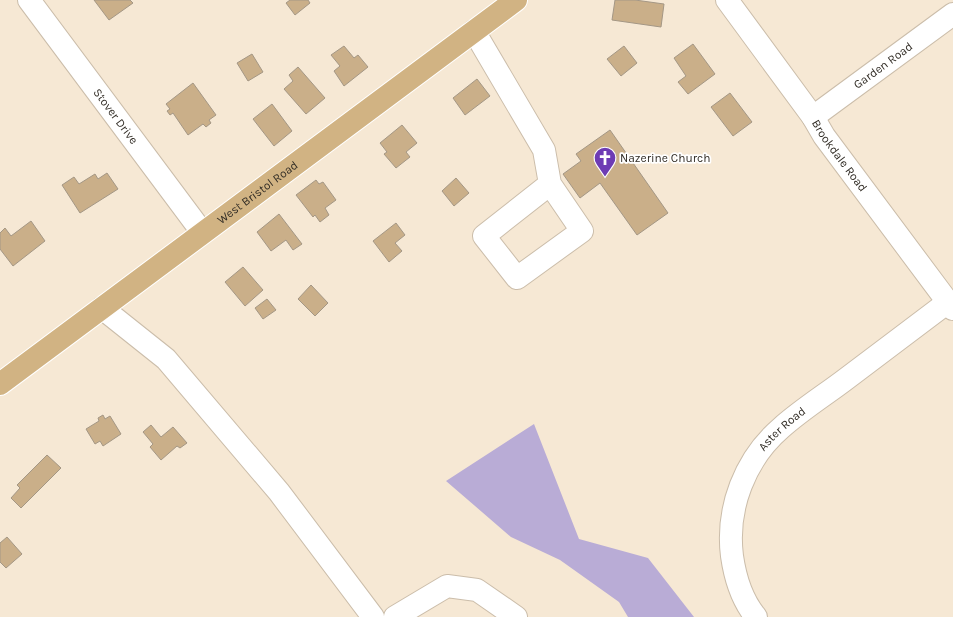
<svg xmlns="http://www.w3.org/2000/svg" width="953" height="617" font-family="Karla,sans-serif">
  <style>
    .forest { fill: #b9acd6 }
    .building { fill: #caaf89; stroke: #a49785 }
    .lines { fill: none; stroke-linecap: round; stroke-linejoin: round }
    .minor-casing { stroke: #cbbdaa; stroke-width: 24 }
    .major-casing { stroke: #fff; stroke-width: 24 }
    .minor { stroke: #fff; stroke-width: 22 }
    .major { stroke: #d1b383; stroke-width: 22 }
    .labels { text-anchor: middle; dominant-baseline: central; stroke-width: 3.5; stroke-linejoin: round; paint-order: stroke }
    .street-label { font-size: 12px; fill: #312c25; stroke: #fff }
    .poi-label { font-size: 12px; fill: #312c25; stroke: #fff; text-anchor: start }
  </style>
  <rect width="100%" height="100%" fill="#f6e8d4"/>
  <!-- forest -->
  <path class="forest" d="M534,424L579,539L648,558L694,617H628L619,602L560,560L511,537L446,481Z"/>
  <!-- building -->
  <g class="building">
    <path d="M94,0H130L133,3L109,20Z"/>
    <path d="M290,0H308L310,3L295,15L286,3Z"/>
    <path d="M615,0H635L664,4L661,27L612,20Z"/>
    <path d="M693,44L715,74L688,94L678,82L686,76L674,58Z"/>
    <path d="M344,46L354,58L358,55L368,67L344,86L334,71L340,66L331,55Z"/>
    <path d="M624,46L637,63L621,76L607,59Z"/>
    <path d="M252,54L263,72L248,81L237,63Z"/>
    <path d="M298,67L325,98L306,114L284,89L293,81L289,75Z"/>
    <path d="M477,79L490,96L465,115L453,98Z"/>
    <path d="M193,83L216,115L209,120L211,123L206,127L203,124L188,135L173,113L170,115L167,111L170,109L166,104Z"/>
    <path d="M730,93L752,122L733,136L711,107Z"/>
    <path d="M272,104L292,131L274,146L253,119Z"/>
    <path d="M402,125L417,143L406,152L410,157L396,168L384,154L387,152L380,143Z"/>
    <path d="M610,130L668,213L637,235L600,183L580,198L563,174L581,161L576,154Z"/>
    <path d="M107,173L118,189L80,213L62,185L74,177L79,184L95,174L98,179Z"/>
    <path d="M456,178L469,193L454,206L442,191Z"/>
    <path d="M316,180L319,184L323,182L336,200L325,208L329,215L320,222L315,215L313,217L296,195Z"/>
    <path d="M279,214L302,244L293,250L286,240L271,251L257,232Z"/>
    <path d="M31,221L45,241L13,266L0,249V233L5,228L11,236Z"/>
    <path d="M396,223L405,235L395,243L402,251L389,262L373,241Z"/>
    <path d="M243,267L263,290L245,306L225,282Z"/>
    <path d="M311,285L328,303L315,316L298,299Z"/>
    <path d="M267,299L276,310L263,319L255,308Z"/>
    <path d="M103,415L105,419L110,416L121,434L103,446L100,441L95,444L86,429L99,421L98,418Z"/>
    <path d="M151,425L161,437L173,427L187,443L180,448L177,446L161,460L150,447L153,444L143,432Z"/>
    <path d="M47,455L61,468L21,508L11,498L20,488L17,485Z"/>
    <path d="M7,537L22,554L6,568L0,562V543Z"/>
  </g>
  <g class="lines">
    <!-- minor casing -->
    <g class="minor-casing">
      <g id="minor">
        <path id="s1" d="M29,0L202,232"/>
        <path id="s2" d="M727,0L813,117L824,136L953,309"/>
        <path d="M474,31L544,150L550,184L484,236L517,278L582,231L550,184"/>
        <path id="s3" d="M813,117L953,14"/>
        <path d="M102,308L166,359L279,492L373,617"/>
        <path d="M395,617L447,586L477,590L516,617"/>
        <path id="s4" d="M756,617C742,600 735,577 732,556C726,508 745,459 781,428C801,410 825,395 846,379C880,353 914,328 948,302"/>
      </g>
    </g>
    <!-- major casing -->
    <g class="major-casing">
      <g id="major">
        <path id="s5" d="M0,384L516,0"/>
      </g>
    </g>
    <!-- minor -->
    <use href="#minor" class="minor"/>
    <!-- major -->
    <use href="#major" class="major"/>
  </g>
  <!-- icons -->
  <defs>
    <g id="church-pin" transform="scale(1.15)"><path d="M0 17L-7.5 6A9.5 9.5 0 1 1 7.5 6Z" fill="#6e3cb4" stroke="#fff"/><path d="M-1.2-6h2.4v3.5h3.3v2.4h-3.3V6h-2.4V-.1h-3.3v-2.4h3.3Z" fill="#fff"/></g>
  </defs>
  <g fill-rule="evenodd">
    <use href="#church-pin" x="605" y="158"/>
  </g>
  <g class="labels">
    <!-- street labels -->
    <g class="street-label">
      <text stroke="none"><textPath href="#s3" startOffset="87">Garden Road</textPath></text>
      <text stroke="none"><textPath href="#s1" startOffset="145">Stover Drive</textPath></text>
      <text stroke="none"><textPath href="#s2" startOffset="192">Brookdale Road</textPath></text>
      <text stroke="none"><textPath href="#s5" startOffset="321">West Bristol Road</textPath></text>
      <text stroke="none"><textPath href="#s4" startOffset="209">Aster Road</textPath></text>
    </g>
    <!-- poi labels -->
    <g class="poi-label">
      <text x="620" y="158">Nazerine Church</text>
    </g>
  </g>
</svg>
